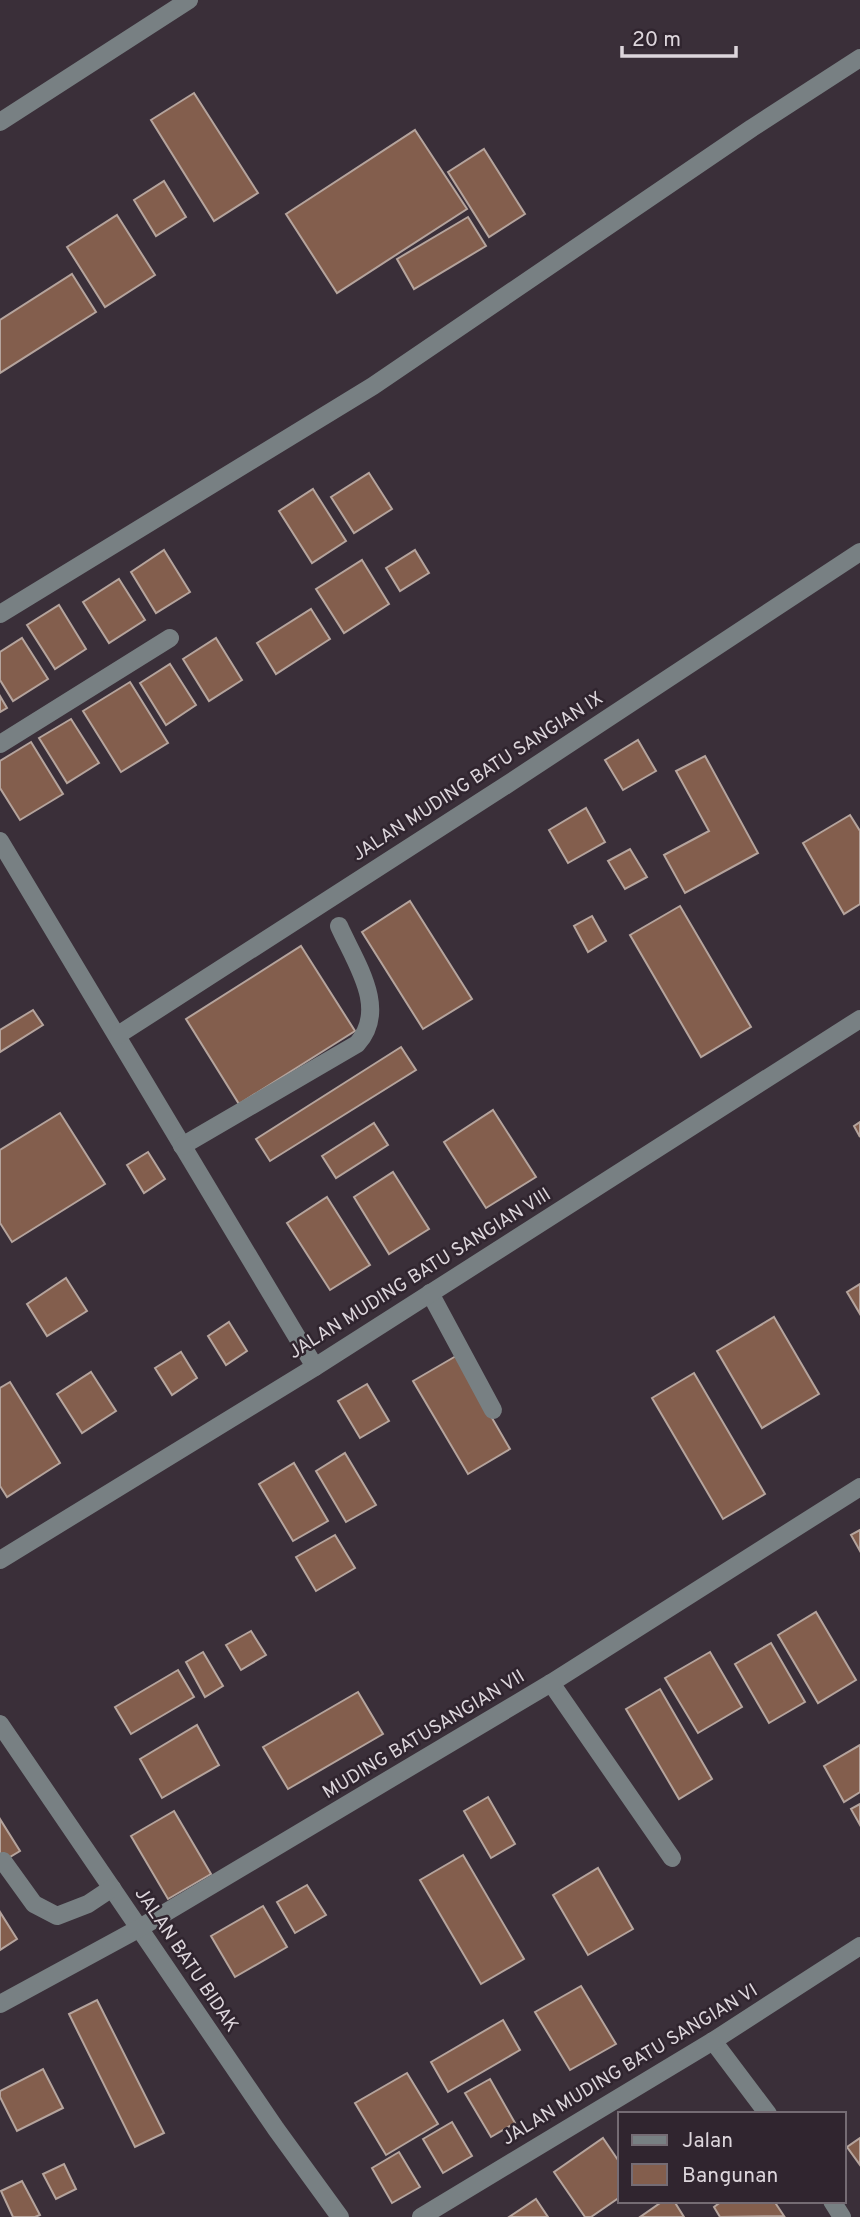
<svg xmlns="http://www.w3.org/2000/svg" width="860" height="2217" font-family="Overpass,sans-serif">
  <style>
    .building { fill: #835e4d; stroke: #b5a49d; stroke-width: 2 }
    .lines { fill: none; stroke-linecap: round; stroke-linejoin: round }
    .minor { stroke: #788083; stroke-width: 18 }
    .labels { text-anchor: middle; dominant-baseline: central; stroke-width: 5; stroke-linejoin: round; paint-order: stroke }
    .street-label { font-size: 19px; fill: #ddd6dc; stroke: #30252f }
  </style>
  <rect width="100%" height="100%" fill="#3a2f39"/>
  <!-- building -->
  <g class="building">
    <path d="M194,93L258,193L214,221L151,120Z"/>
    <path d="M415,130L467,209L337,293L286,214Z"/>
    <path d="M484,149L525,214L489,237L448,172Z"/>
    <path d="M164,181L186,217L156,236L134,200Z"/>
    <path d="M117,215L155,275L105,307L67,247Z"/>
    <path d="M468,217L486,246L414,289L397,259Z"/>
    <path d="M72,274L96,312L0,373V320Z"/>
    <path d="M369,473L392,509L354,533L331,497Z"/>
    <path d="M313,489L346,541L312,563L279,511Z"/>
    <path d="M164,550L190,592L156,613L131,572Z"/>
    <path d="M415,550L429,573L400,591L386,568Z"/>
    <path d="M362,560L389,604L344,633L316,589Z"/>
    <path d="M119,579L145,620L109,643L83,602Z"/>
    <path d="M59,605L86,649L55,669L27,625Z"/>
    <path d="M311,609L330,639L276,674L257,643Z"/>
    <path d="M22,638L48,679L13,701L0,680V652Z"/>
    <path d="M216,638L242,680L209,701L183,659Z"/>
    <path d="M170,664L196,705L166,725L140,683Z"/>
    <path d="M130,682L168,743L121,772L83,711Z"/>
    <path d="M0,696L7,708L0,712Z"/>
    <path d="M71,719L99,763L67,783L39,738Z"/>
    <path d="M638,740L656,771L623,790L605,760Z"/>
    <path d="M31,742L63,794L20,820L0,788V761Z"/>
    <path d="M705,756L758,853L685,893L664,855L709,831L676,771Z"/>
    <path d="M586,808L605,842L568,863L549,830Z"/>
    <path d="M850,815L860,831V904L844,914L803,843Z"/>
    <path d="M630,849L647,877L625,889L608,861Z"/>
    <path d="M410,901L472,999L423,1029L362,932Z"/>
    <path d="M680,906L751,1027L701,1057L630,935Z"/>
    <path d="M592,916L606,941L588,952L574,926Z"/>
    <path d="M301,946L355,1031L239,1104L186,1019Z"/>
    <path d="M33,1010L43,1025L0,1052V1030Z"/>
    <path d="M401,1047L416,1070L270,1161L256,1139Z"/>
    <path d="M493,1110L536,1177L486,1208L444,1142Z"/>
    <path d="M60,1113L105,1184L12,1242L0,1223V1150Z"/>
    <path d="M860,1122V1137L854,1126Z"/>
    <path d="M374,1123L388,1145L336,1178L322,1156Z"/>
    <path d="M148,1152L165,1179L144,1193L127,1165Z"/>
    <path d="M393,1172L429,1229L389,1254L354,1197Z"/>
    <path d="M327,1197L370,1265L330,1290L287,1223Z"/>
    <path d="M66,1278L87,1311L47,1336L27,1304Z"/>
    <path d="M860,1284V1314L847,1292Z"/>
    <path d="M774,1317L819,1394L762,1428L717,1351Z"/>
    <path d="M229,1322L247,1351L226,1365L208,1336Z"/>
    <path d="M181,1352L197,1378L172,1395L155,1368Z"/>
    <path d="M456,1356L510,1449L468,1474L413,1381Z"/>
    <path d="M91,1372L116,1411L82,1433L57,1394Z"/>
    <path d="M694,1373L765,1494L723,1519L652,1398Z"/>
    <path d="M10,1382L60,1463L7,1497L0,1486V1388Z"/>
    <path d="M367,1384L389,1421L360,1438L338,1401Z"/>
    <path d="M345,1453L376,1505L346,1522L316,1471Z"/>
    <path d="M294,1463L328,1521L293,1541L259,1484Z"/>
    <path d="M860,1530V1551L851,1535Z"/>
    <path d="M335,1535L355,1568L316,1591L296,1557Z"/>
    <path d="M816,1612L856,1680L818,1703L778,1635Z"/>
    <path d="M251,1631L266,1655L241,1670L226,1645Z"/>
    <path d="M771,1643L805,1702L769,1723L735,1664Z"/>
    <path d="M203,1652L223,1686L205,1697L186,1662Z"/>
    <path d="M710,1652L742,1707L698,1733L665,1678Z"/>
    <path d="M178,1670L194,1697L131,1734L115,1707Z"/>
    <path d="M660,1689L712,1779L679,1799L626,1709Z"/>
    <path d="M358,1692L383,1734L288,1789L263,1747Z"/>
    <path d="M197,1725L219,1765L162,1798L140,1759Z"/>
    <path d="M860,1745V1792L844,1802L824,1766Z"/>
    <path d="M488,1797L515,1844L491,1858L464,1811Z"/>
    <path d="M860,1804V1825L851,1809Z"/>
    <path d="M174,1811L211,1874L168,1899L131,1836Z"/>
    <path d="M0,1819L20,1851L0,1863Z"/>
    <path d="M463,1855L524,1959L481,1984L420,1880Z"/>
    <path d="M598,1868L633,1929L588,1955L553,1895Z"/>
    <path d="M307,1885L326,1915L295,1933L277,1902Z"/>
    <path d="M263,1906L287,1947L235,1977L211,1936Z"/>
    <path d="M0,1912L17,1939L0,1950Z"/>
    <path d="M581,1986L616,2044L570,2070L535,2012Z"/>
    <path d="M97,2000L164,2133L135,2147L69,2014Z"/>
    <path d="M503,2020L520,2050L448,2092L431,2062Z"/>
    <path d="M43,2069L63,2108L17,2131L0,2097V2091Z"/>
    <path d="M407,2073L438,2124L386,2155L355,2103Z"/>
    <path d="M490,2079L515,2123L491,2137L465,2093Z"/>
    <path d="M452,2122L472,2156L443,2173L423,2139Z"/>
    <path d="M603,2138L620,2163V2197L591,2217H585L554,2172Z"/>
    <path d="M860,2138V2165L847,2147Z"/>
    <path d="M399,2152L420,2187L392,2203L372,2168Z"/>
    <path d="M64,2164L76,2189L56,2199L43,2174Z"/>
    <path d="M22,2181L40,2215L35,2217H13L1,2191Z"/>
    <path d="M536,2199L548,2217H509Z"/>
    <path d="M663,2201H674L684,2217H640Z"/>
    <path d="M722,2201H774L784,2216L720,2217L714,2207Z"/>
  </g>
  <g class="lines">
    <!-- minor -->
    <g class="minor">
      <path d="M0,122L189,0"/>
      <path d="M0,614L373,386L752,128L860,58"/>
      <path d="M0,744L170,638"/>
      <path d="M0,841L315,1367"/>
      <path d="M118,1035L511,782L860,552"/>
      <path d="M182,1146L357,1044C389,1009 355,962 339,926"/>
      <path d="M430,1293L493,1410"/>
      <path d="M0,1560L315,1367L860,1019"/>
      <path d="M551,1683L672,1858"/>
      <path d="M0,1724L276,2129L340,2217"/>
      <path d="M3,1861L34,1904L57,1916L88,1904L112,1888"/>
      <path d="M0,2004L138,1929L551,1683L860,1487"/>
      <path d="M713,2041L768,2114"/>
      <path d="M832,2201L842,2217"/>
      <path d="M421,2217L713,2041L860,1946"/>
    </g>
  </g>
  <g class="labels">
    <!-- street labels -->
    <g class="street-label">
      <text transform="translate(478 777) rotate(-33)">JALAN MUDING BATU SANGIAN IX</text>
      <text transform="translate(420 1274) rotate(-32)">JALAN MUDING BATU SANGIAN VIII</text>
      <text transform="translate(424 1735) rotate(-31)">MUDING BATUSANGIAN VII</text>
      <text transform="translate(186 1960) rotate(56)">JALAN BATU BIDAK</text>
      <text transform="translate(630 2065) rotate(-31)">JALAN MUDING BATU SANGIAN VI</text>
    </g>
  </g>
  <!-- legend -->
  <rect x="618" y="2112" width="228" height="91" fill="#30252f" stroke="#756c74" stroke-width="2"/>
  <rect x="632" y="2135" width="35" height="10" fill="#788083" stroke="#756c74" stroke-width="2"/>
  <text x="682" y="2147" font-size="21" fill="#ddd6dc">Jalan</text>
  <rect x="632" y="2164" width="35" height="21" fill="#835e4d" stroke="#756c74" stroke-width="2"/>
  <text x="682" y="2182" font-size="21" fill="#ddd6dc">Bangunan</text>
  <!-- scale -->
  <path d="M622 46v10h114v-10" fill="none" stroke="#ddd6dc" stroke-width="3.5"/>
  <text x="632" y="46" font-size="21" fill="#ddd6dc" stroke="#30252f" stroke-width="5" paint-order="stroke">20 m</text>
</svg>
